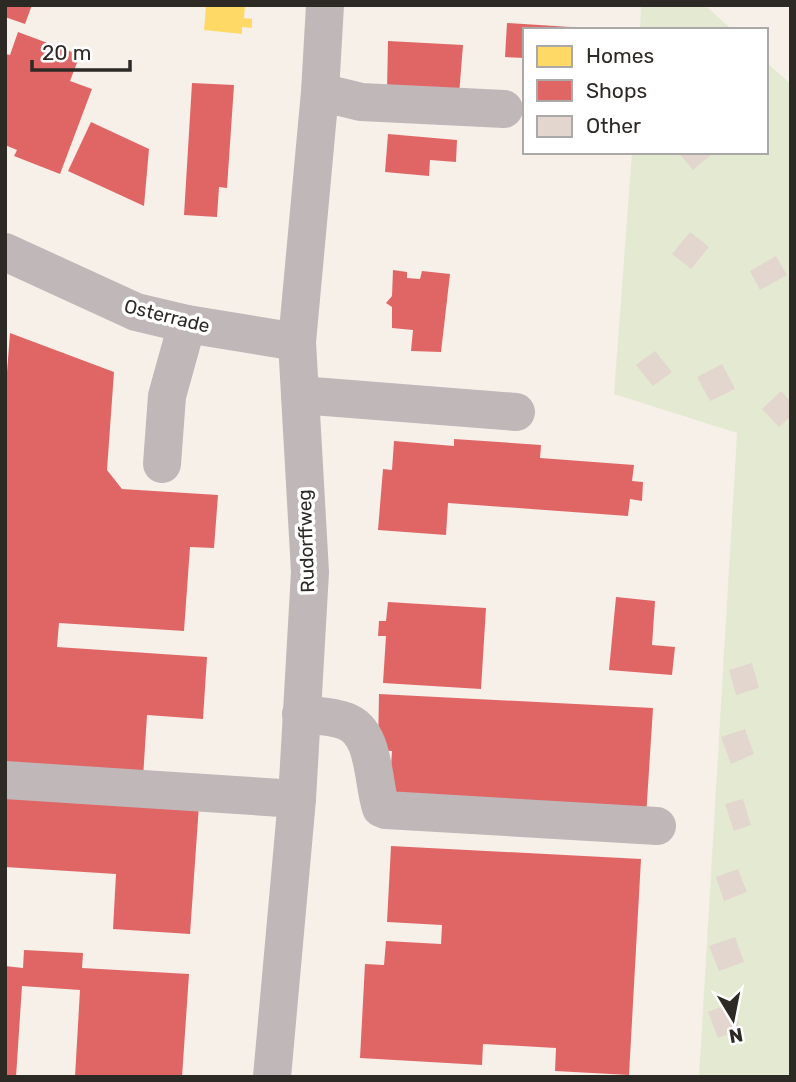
<svg xmlns="http://www.w3.org/2000/svg" width="796" height="1082" font-family="Rubik,sans-serif">
  <style>
    .green { fill: #e4ead2 }
    .homes { fill: #ffd966 }
    .shops { fill: #e06666 }
    .building { fill: #e2d6ce }
    .lines { fill: none; stroke-linecap: round; stroke-linejoin: round }
    .minor { stroke: #c0b7b8; stroke-width: 38 }
    .labels { text-anchor: middle; dominant-baseline: central; stroke-width: 7; stroke-linejoin: round; paint-order: stroke }
    .street-label { font-size: 19px; fill: #2d2925; stroke: #fff }
  </style>
  <rect width="100%" height="100%" fill="#f6f0e9"/>
  <!-- green -->
  <g class="green">
    <path d="M641,5H705L732,30H640Z"/>
    <path d="M766,62L791,84V1077H699L737,433L614,394L632,152H766Z"/>
  </g>
  <!-- homes -->
  <path class="homes" d="M206,5H245L244,18L252,19V28L242,27V34L204,30Z"/>
  <!-- shops -->
  <g class="shops">
    <path d="M5,5H32L25,24L5,17Z"/>
    <path d="M507,23L586,28V30H525V58L505,57Z"/>
    <path d="M18,32L80,55L70,81L92,89L60,174L14,156L17,150L5,145V54L10,55Z"/>
    <path d="M388,41L463,45L459,95L387,91Z"/>
    <path d="M192,83L234,85L227,188L219,187L217,217L184,215Z"/>
    <path d="M91,122L149,149L144,206L68,171Z"/>
    <path d="M388,134L457,140L456,162L430,160L429,176L385,172Z"/>
    <path d="M393,270L407,272V278L420,279L422,271L450,274L441,352L411,351L413,330L392,328V307L386,303L392,296Z"/>
    <path d="M10,333L114,372L107,470L122,489L218,495L214,548L190,547L184,631L59,623L57,647L207,657L203,719L147,715L143,778L5,769V398Z"/>
    <path d="M454,439L541,445L540,458L634,465L632,481L643,482L642,501L630,499L628,516L448,503L446,535L378,530L383,469L392,470L394,441L454,446Z"/>
    <path d="M616,597L655,601L652,645L675,647L672,675L609,670Z"/>
    <path d="M388,602L486,608L481,689L383,683L386,636H378L379,621H386Z"/>
    <path d="M379,694L653,708L646,817L389,799L392,751L378,750Z"/>
    <path d="M5,793L199,805L190,934L113,929L116,874L5,867Z"/>
    <path d="M391,846L641,859L629,1075L555,1071L556,1048L483,1044L482,1065L360,1058L365,964L384,965L386,941L441,944L442,925L387,922Z"/>
    <path d="M24,950L83,953L82,968L189,974L182,1077H75L80,990L22,986L16,1077H5V966L23,968Z"/>
  </g>
  <!-- building -->
  <g class="building">
    <path d="M678,152H714L693,170Z"/>
    <path d="M690,232L709,247L691,269L672,254Z"/>
    <path d="M776,256L787,275L760,290L750,271Z"/>
    <path d="M655,351L672,372L653,386L636,365Z"/>
    <path d="M722,364L735,389L710,401L697,377Z"/>
    <path d="M781,391L791,402V416L779,427L762,409Z"/>
    <path d="M752,663L759,688L736,695L729,670Z"/>
    <path d="M745,729L754,754L731,764L721,737Z"/>
    <path d="M743,799L751,825L734,831L725,804Z"/>
    <path d="M738,869L747,892L724,901L716,877Z"/>
    <path d="M735,937L744,962L719,971L709,946Z"/>
    <path d="M731,1003L741,1029L718,1038L708,1012Z"/>
  </g>
  <g class="lines">
    <!-- minor -->
    <g class="minor">
      <path d="M320,92L361,102L504,109"/>
      <path d="M5,252L136,312L187,324L297,342"/>
      <path d="M300,395L516,412"/>
      <path d="M162,464L167,396L187,324"/>
      <path d="M301,714C315,716 332,716 345,721C376,732 372,781 381,808L386,810L657,826"/>
      <path d="M5,780L297,799"/>
      <path d="M272,1077L297,799L310,572L297,342L320,92L325,5"/>
    </g>
  </g>
  <g class="labels">
    <!-- street labels -->
    <g class="street-label">
      <text transform="translate(167 316) rotate(14)">Osterrade</text>
      <text transform="translate(306 541) rotate(-92)">Rudorffweg</text>
    </g>
  </g>
  <!-- border -->
  <rect width="796" height="1082" fill="none" stroke="#2d2925" stroke-width="14"/>
  <!-- legend -->
  <rect x="523" y="28" width="245" height="126" fill="#ffffff" stroke="#aba9a8" stroke-width="2"/>
  <rect x="537" y="46" width="35" height="21" fill="#ffd966" stroke="#aba9a8" stroke-width="2"/>
  <text x="586" y="63" font-size="21" fill="#2d2925">Homes</text>
  <rect x="537" y="80" width="35" height="21" fill="#e06666" stroke="#aba9a8" stroke-width="2"/>
  <text x="586" y="98" font-size="21" fill="#2d2925">Shops</text>
  <rect x="537" y="116" width="35" height="21" fill="#e2d6ce" stroke="#aba9a8" stroke-width="2"/>
  <text x="586" y="133" font-size="21" fill="#2d2925">Other</text>
  <!-- north arrow -->
  <g transform="translate(733 1019) rotate(170)" stroke="#ffffff" stroke-width="5" paint-order="stroke">
  <path d="M0-5L12 26L0 18L-12 26Z" fill="#2d2925"/>
  <text y="-10" font-size="19" font-weight="bold" text-anchor="middle" fill="#2d2925">N</text>
  </g>
  <!-- scale -->
  <path d="M32 60v10h98v-10" fill="none" stroke="#2d2925" stroke-width="3.5"/>
  <text x="42" y="60" font-size="21" fill="#2d2925" stroke="#ffffff" stroke-width="5" paint-order="stroke">20 m</text>
</svg>
